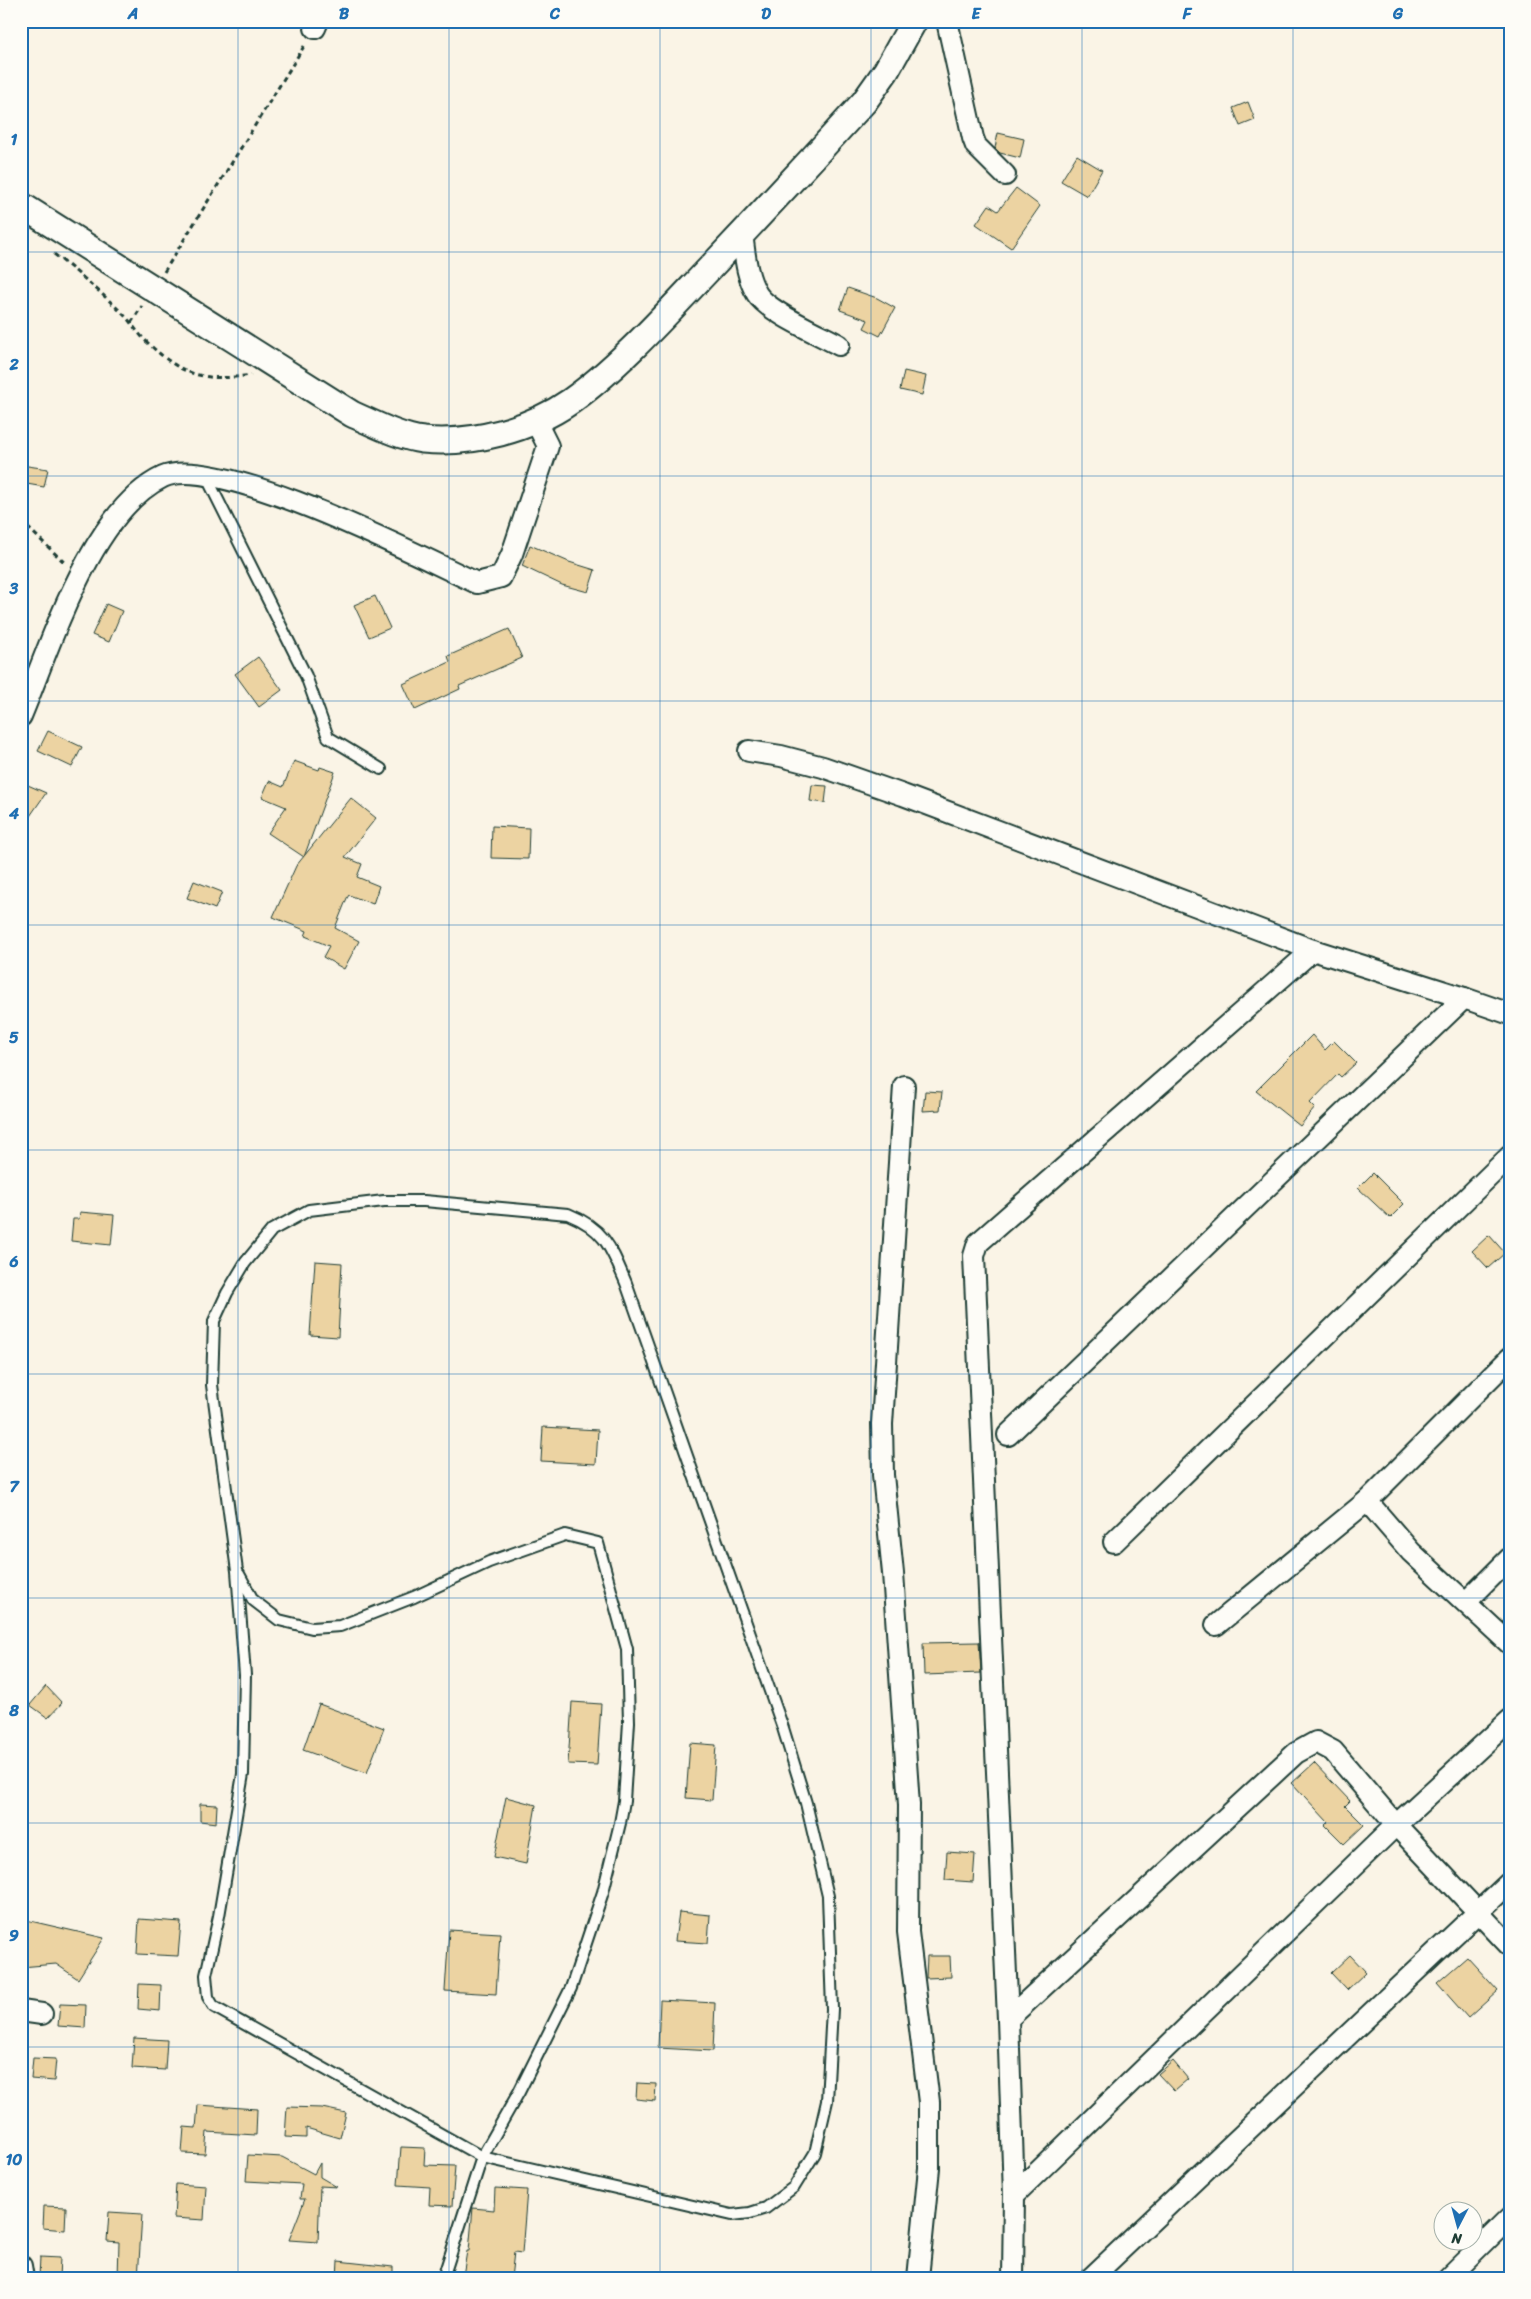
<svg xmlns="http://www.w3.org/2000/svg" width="1531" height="2299" font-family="Sriracha,sans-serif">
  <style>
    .building { fill: #ecd3a2; stroke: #1f3d34 }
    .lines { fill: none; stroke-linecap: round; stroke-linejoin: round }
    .service-casing { stroke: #1f3d34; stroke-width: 14 }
    .minor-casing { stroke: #1f3d34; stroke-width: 24 }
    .tertiary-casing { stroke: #1f3d34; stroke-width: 29 }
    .path { stroke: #1f3d34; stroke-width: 3; stroke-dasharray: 5 4; stroke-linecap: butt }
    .service { stroke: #fdfcf7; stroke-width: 10 }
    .minor { stroke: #fdfcf7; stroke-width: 20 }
    .tertiary { stroke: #fdfcf7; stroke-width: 25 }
    .grid { fill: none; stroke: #1f6fb2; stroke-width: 1; stroke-opacity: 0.55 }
    .neatline { fill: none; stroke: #1f6fb2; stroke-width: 2 }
    .grid-label { font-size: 16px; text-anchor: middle; font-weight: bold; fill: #1f6fb2 }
  </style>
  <rect width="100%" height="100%" fill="#faf4e6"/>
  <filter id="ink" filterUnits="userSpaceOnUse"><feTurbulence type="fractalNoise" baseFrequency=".02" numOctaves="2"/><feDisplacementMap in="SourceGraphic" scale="10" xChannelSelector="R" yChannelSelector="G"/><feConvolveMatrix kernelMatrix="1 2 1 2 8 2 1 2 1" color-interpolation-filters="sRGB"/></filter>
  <g filter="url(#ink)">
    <!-- building -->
    <g class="building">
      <path d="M1248,102L1255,120L1240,126L1233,108Z"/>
      <path d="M998,133L1024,139L1020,158L1000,153L995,148Z"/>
      <path d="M1077,155L1102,170L1087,196L1061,181Z"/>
      <path d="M1016,188L1040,206L1011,248L976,224L989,205L998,211Z"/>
      <path d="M848,288L877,298L895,308L880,336L864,328L868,320L840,310Z"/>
      <path d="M904,371L926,376L922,395L900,390Z"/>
      <path d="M21,465L48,469L44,487L21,483Z"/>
      <path d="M530,545L569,562L595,570L588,592L562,585L522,566Z"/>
      <path d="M375,596L390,628L369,637L354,605Z"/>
      <path d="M106,604L122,611L109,642L92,635Z"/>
      <path d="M509,629L522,658L459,686L460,689L415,710L403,684L450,662L448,656Z"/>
      <path d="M258,657L282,690L259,707L235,674Z"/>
      <path d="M48,731L82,747L72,767L38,751Z"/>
      <path d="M294,761L319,770L320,767L335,772L304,857L268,833L286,807L262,797L269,781L283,787Z"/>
      <path d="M21,782L46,793L21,829Z"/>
      <path d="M812,785L827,786L825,803L810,801Z"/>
      <path d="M351,798L376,818L345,857L362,864L357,877L379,886L373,904L349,895L347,898L335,928L359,941L344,969L323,957L329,946L305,936L307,931L273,917L296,866Z"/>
      <path d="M492,826L529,828L528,859L491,858Z"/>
      <path d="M194,881L222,892L215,909L187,898Z"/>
      <path d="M1312,1035L1325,1050L1334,1041L1356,1063L1341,1077L1338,1074L1310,1103L1315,1108L1300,1126L1256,1091Z"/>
      <path d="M925,1091L942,1092L940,1110L923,1111Z"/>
      <path d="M1373,1173L1404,1204L1390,1218L1358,1188Z"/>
      <path d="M80,1212L114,1215L111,1245L71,1241L73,1219H79Z"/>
      <path d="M1489,1235L1505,1253L1488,1268L1472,1251Z"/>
      <path d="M315,1261L342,1263L338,1337L310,1335Z"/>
      <path d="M543,1427L598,1430L596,1464L541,1461Z"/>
      <path d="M979,1642L981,1673L924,1675L923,1643Z"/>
      <path d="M46,1686L62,1703L48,1718L30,1705Z"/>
      <path d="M572,1702L601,1704L597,1765L568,1764Z"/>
      <path d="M319,1704L384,1728L367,1773L303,1750Z"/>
      <path d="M690,1743L716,1745L712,1800L686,1798Z"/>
      <path d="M1314,1763L1350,1801L1345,1806L1364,1825L1344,1844L1325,1825L1328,1822L1292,1783Z"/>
      <path d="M506,1797L536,1805L526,1864L494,1857Z"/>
      <path d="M200,1804L217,1805L216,1823L200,1821Z"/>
      <path d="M947,1852L975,1854L973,1882L945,1880Z"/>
      <path d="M679,1912L710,1915L708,1943L675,1941Z"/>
      <path d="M139,1919L181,1922L178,1956L137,1954Z"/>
      <path d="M26,1920L104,1938L78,1979L56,1964L21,1967V1927Z"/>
      <path d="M449,1930L500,1933L496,1994L445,1991Z"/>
      <path d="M1350,1955L1366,1972L1347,1990L1331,1973Z"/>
      <path d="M927,1956H950L951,1977L926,1978Z"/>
      <path d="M1467,1957L1498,1991L1468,2018L1437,1983Z"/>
      <path d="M139,1984L161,1985L160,2011L138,2009Z"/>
      <path d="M660,2000L715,2003L713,2051L658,2048Z"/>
      <path d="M60,2004L86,2005L85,2028L58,2026Z"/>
      <path d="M134,2038L167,2040L165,2070L132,2068Z"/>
      <path d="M33,2058L56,2059L54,2081L31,2079Z"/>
      <path d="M1173,2061L1188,2079L1174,2091L1158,2074Z"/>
      <path d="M637,2083L656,2084L655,2101L636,2099Z"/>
      <path d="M198,2105L257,2109L256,2135L207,2132L205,2154L182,2153L184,2127L196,2128Z"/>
      <path d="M287,2107L322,2108L346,2113L340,2138L306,2128V2138L285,2137Z"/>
      <path d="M401,2147L425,2148L424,2165L455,2166L452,2206L429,2205L430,2187L398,2185Z"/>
      <path d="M248,2155L282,2157L314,2174L320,2163V2177L337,2187L320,2186L318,2242L289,2240L305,2199H300L302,2184L246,2181Z"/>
      <path d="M176,2184L206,2186L204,2220L174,2218Z"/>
      <path d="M495,2188L527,2190L522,2253L514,2252L511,2278L463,2276L467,2251H469L473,2208L494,2210Z"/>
      <path d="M44,2206L66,2207L65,2230L43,2228Z"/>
      <path d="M109,2212L142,2214L138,2278H118L119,2242L107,2241Z"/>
      <path d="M40,2257L60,2258L59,2278H39Z"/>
      <path d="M338,2261L393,2267V2278H337Z"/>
    </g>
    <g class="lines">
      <!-- service casing -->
      <g class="service-casing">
        <g id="service">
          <path d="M206,476L306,676L328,737L381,769"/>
          <path d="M384,1201H424L568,1214C605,1229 611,1248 626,1283L783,1728L806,1803L828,1896L832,2009L827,2101L815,2153L794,2187L766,2208L750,2213L732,2215L482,2157L214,2007L208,1997L206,1975L219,1916L243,1774L245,1675L237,1571L212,1385L214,1321L227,1293L245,1263L272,1230L309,1210Z"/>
          <path d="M239,1574L253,1600L279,1620L312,1628L340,1626L414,1597L489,1562L565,1535L598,1543L627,1649L629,1722L624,1801L620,1823L603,1892L571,1988L519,2092L482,2157L443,2278"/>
        </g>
      </g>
      <!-- minor casing -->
      <g class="minor-casing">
        <g id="minor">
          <path d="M947,21L973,138L976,146L1005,175"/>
          <path d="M315,28L318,21"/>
          <path d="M742,234C745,254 746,276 757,294C768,312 819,334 839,345"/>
          <path d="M21,716C50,647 91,511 163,477C217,452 421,557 477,583L501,577L512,554L548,446L535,420"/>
          <path d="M749,751L781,756L823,767L903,795L1313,950L1464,998L1510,1014"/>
          <path d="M904,1086L882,1424L883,1475L893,1573L909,1805L908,1932L929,2102V2168L918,2278"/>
          <path d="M1008,1435L1464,998"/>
          <path d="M1367,1501L1411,1552L1510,1644"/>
          <path d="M1114,1542L1510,1156"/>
          <path d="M1466,1602L1510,1558"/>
          <path d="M1216,1625L1367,1501L1510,1358"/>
          <path d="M21,2011L42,2014"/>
          <path d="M1008,2019L1296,1753L1316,1742L1333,1751L1396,1825L1510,1946"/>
          <path d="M1014,2195L1396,1825L1510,1720"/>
          <path d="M21,2266L23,2278"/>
          <path d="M1013,2278L1014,2195L1008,2019L974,1256L978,1243L1313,950"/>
          <path d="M1091,2278L1510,1882"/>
          <path d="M1448,2278L1510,2217"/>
        </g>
      </g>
      <!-- tertiary casing -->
      <g class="tertiary-casing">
        <path id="tertiary" d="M21,205L352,414C375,424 399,437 423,440C472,445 531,429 571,401C619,367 669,311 710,268C762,213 813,158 864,102L886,71L914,21"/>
      </g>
      <!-- path -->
      <g class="path">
        <path d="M54,254C78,273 101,292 123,314C132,323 138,334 148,343C182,376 204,382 251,375"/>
        <path d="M164,272L306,43"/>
        <path d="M131,323L142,306"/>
        <path d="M21,521L66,564"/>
      </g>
      <!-- service -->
      <use href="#service" class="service"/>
      <!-- minor -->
      <use href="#minor" class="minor"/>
      <!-- tertiary -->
      <use href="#tertiary" class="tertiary"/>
    </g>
  </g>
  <!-- grid -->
  <path class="grid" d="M238,21V2278M449,21V2278M660,21V2278M871,21V2278M1082,21V2278M1293,21V2278M21,252H1510M21,476H1510M21,701H1510M21,925H1510M21,1150H1510M21,1374H1510M21,1598H1510M21,1823H1510M21,2047H1510"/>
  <!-- margin -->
  <rect width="1531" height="2299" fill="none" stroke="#fdfcf7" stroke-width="55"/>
  <!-- north arrow -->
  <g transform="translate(1458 2226) rotate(186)"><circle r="24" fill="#fdfcf7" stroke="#a4b0a9"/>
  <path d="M0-4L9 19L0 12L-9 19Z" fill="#1f6fb2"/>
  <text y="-8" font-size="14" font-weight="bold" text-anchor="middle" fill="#1f3d34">N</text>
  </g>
  <rect x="28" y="28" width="1476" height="2244" class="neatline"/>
  <g class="grid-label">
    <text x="133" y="19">A</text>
    <text x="344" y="19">B</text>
    <text x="555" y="19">C</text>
    <text x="766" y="19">D</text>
    <text x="976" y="19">E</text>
    <text x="1187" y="19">F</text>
    <text x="1398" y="19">G</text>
    <text x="14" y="145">1</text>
    <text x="14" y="370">2</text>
    <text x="14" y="594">3</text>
    <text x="14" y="819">4</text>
    <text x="14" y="1043">5</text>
    <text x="14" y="1267">6</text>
    <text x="14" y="1492">7</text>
    <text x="14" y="1716">8</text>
    <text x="14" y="1941">9</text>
    <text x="14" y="2165">10</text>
  </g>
</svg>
